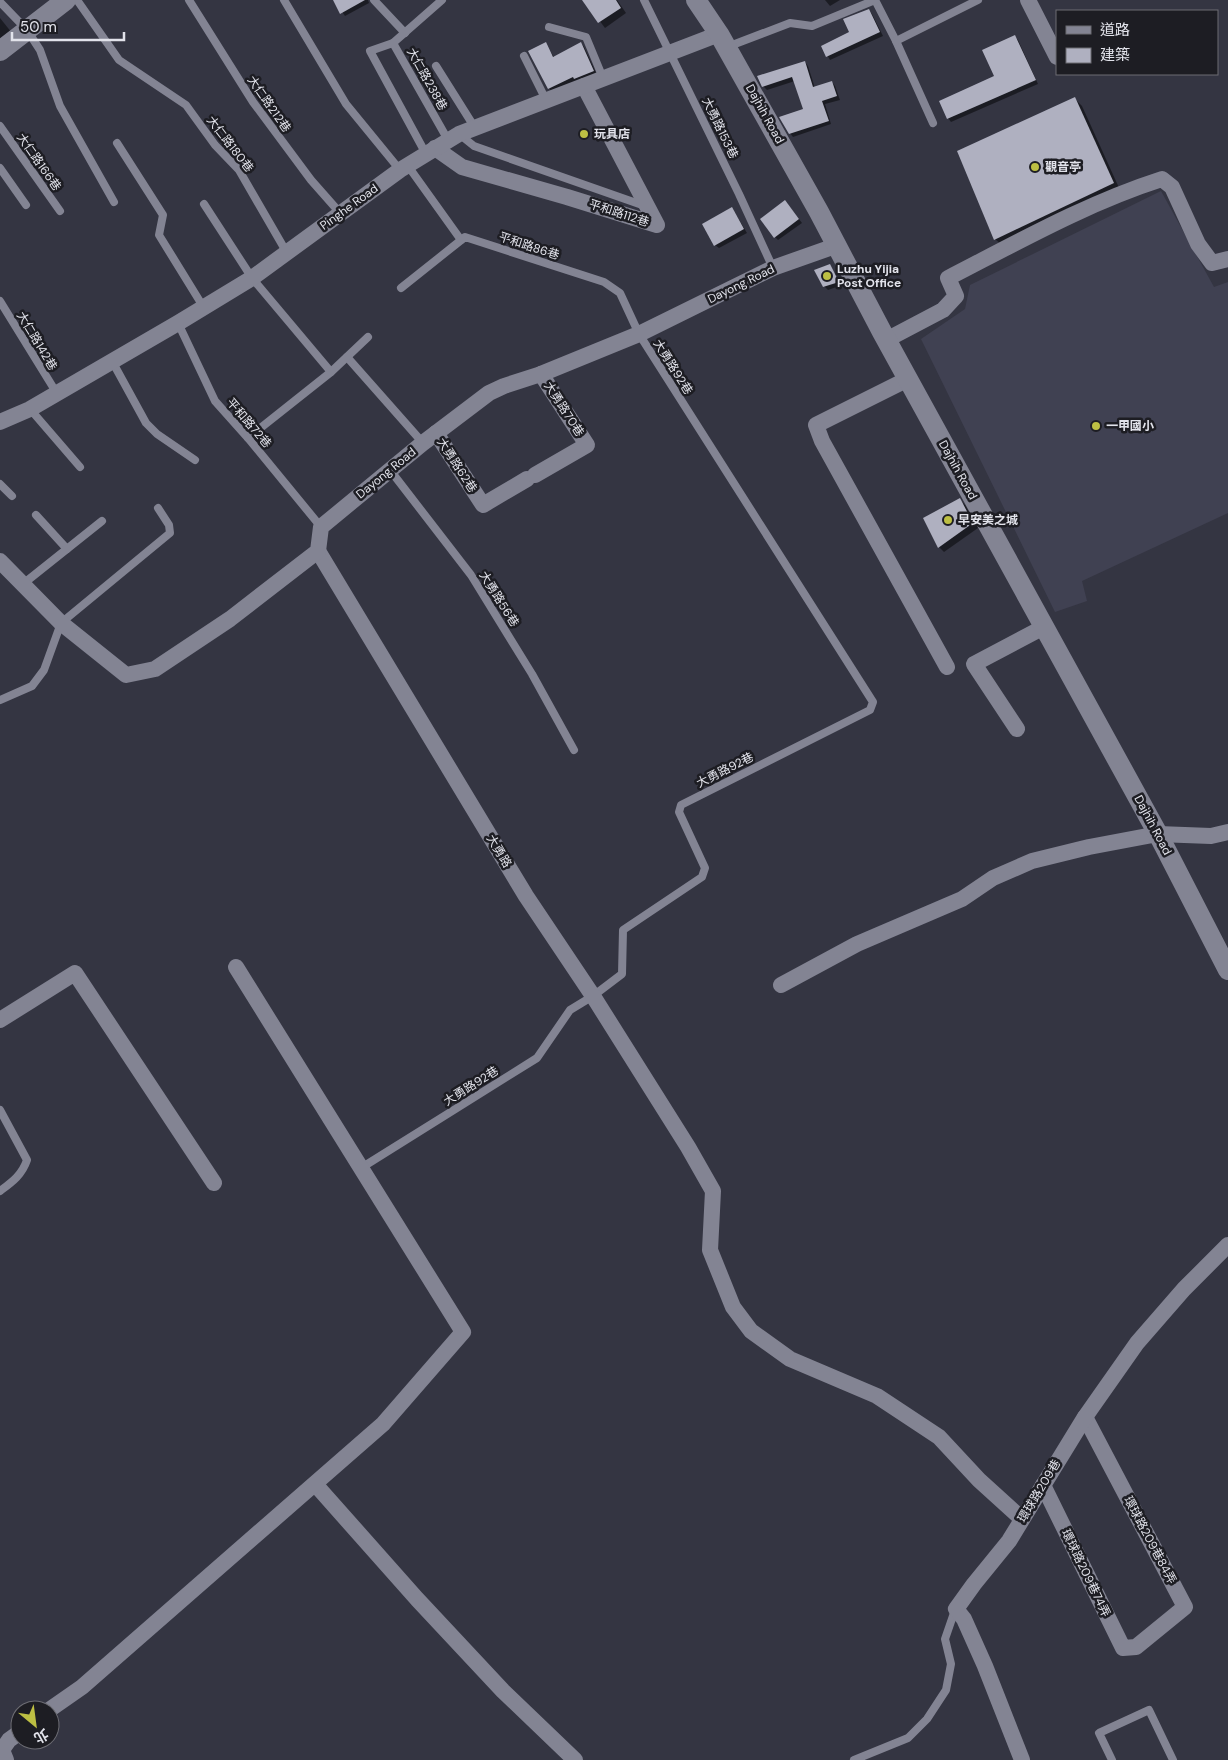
<svg xmlns="http://www.w3.org/2000/svg" width="1228" height="1760" font-family="'DM Sans','Noto Sans TC',sans-serif">
  <style>
    .built { fill: #404152 }
    .shadow { fill: #0007 }
    .building { fill: #afb0c0 }
    .lines { fill: none; stroke-linecap: round; stroke-linejoin: round }
    .service { stroke: #838493; stroke-width: 8 }
    .minor { stroke: #838493; stroke-width: 16 }
    .tertiary { stroke: #838493; stroke-width: 20 }
    .poi-dot { fill: #bdbf43; stroke: #1d1d23; stroke-width: 2 }
    .labels { text-anchor: middle; dominant-baseline: central; stroke-width: 5; stroke-linejoin: round; paint-order: stroke }
    .street-label { font-size: 12px; fill: #e2e3eb; stroke: #1d1d23 }
    .poi-label { font-size: 12px; font-weight: bold; fill: #e2e3eb; stroke: #1d1d23; text-anchor: start }
  </style>
  <rect width="100%" height="100%" fill="#343542"/>
  <!-- built -->
  <path class="built" d="M1161,191L1214,287L1228,282V513L1082,581L1087,601L1055,612L921,339L965,309L970,285Z"/>
  <!-- shadow -->
  <g class="shadow">
    <path d="M334,0H368L369,3L345,16Z"/>
    <path d="M584,0H617L626,13L605,28Z"/>
    <path d="M825,0H840L830,6Z"/>
    <path d="M869,10L872,14L883,36L830,60L822,46L851,33Z"/>
    <path d="M0,18L12,33L0,43Z"/>
    <path d="M1014,36L1018,40L1038,84L951,122L948,118L996,76Z"/>
    <path d="M581,43L584,47L597,75L552,92L549,88L545,44L554,57Z"/>
    <path d="M805,62L808,66L815,88L832,82L835,86L840,100L825,104L831,124L793,137L790,133L804,110L795,81L767,90L763,86Z"/>
    <path d="M1074,98L1082,106L1120,190L1003,246L995,239Z"/>
    <path d="M789,206L802,223L778,240L775,237Z"/>
    <path d="M732,208L747,233L719,248L715,245Z"/>
    <path d="M829,266L842,285L828,290L824,286Z"/>
    <path d="M959,499L965,505L978,528L944,552L939,547Z"/>
  </g>
  <!-- building -->
  <g class="building">
    <path d="M333,0H365L340,14Z"/>
    <path d="M582,0H616L621,8L598,23Z"/>
    <path d="M869,9L880,32L826,57L821,46L849,32L843,19Z"/>
    <path d="M1015,35L1036,80L947,119L939,101L994,76L982,50Z"/>
    <path d="M546,42L553,57L581,42L594,71L574,79L573,77L548,89L528,51Z"/>
    <path d="M805,61L813,87L832,81L837,96L822,101L829,121L789,134L779,117L803,109L792,77L762,87L757,76Z"/>
    <path d="M1075,97L1114,183L994,240L957,151Z"/>
    <path d="M785,200L799,219L774,238L760,219Z"/>
    <path d="M732,207L744,229L714,246L702,224Z"/>
    <path d="M830,264L839,282L823,287L814,270Z"/>
    <path d="M960,498L973,523L938,548L923,518Z"/>
  </g>
  <g class="lines">
    <!-- service -->
    <g class="service">
      <path d="M77,0L119,60L186,105L215,145L239,170L287,253"/>
      <path d="M189,0L253,102L311,180L341,214"/>
      <path d="M284,0L346,104L400,170"/>
      <path d="M374,0L405,33"/>
      <path d="M442,0L393,43L448,140"/>
      <path d="M644,0L739,194L773,268"/>
      <path d="M875,0L896,41L933,123"/>
      <path d="M0,2L27,30L40,50L60,106L114,202"/>
      <path d="M549,27L586,37L603,78"/>
      <path d="M896,41L978,0"/>
      <path d="M393,43L370,51L426,154"/>
      <path d="M727,47L790,23L812,26L875,0"/>
      <path d="M524,56L546,100"/>
      <path d="M436,66L475,128"/>
      <path d="M0,126L60,211"/>
      <path d="M459,134L474,146L645,206"/>
      <path d="M117,143L163,215L159,235L204,308"/>
      <path d="M408,166L461,240"/>
      <path d="M0,168L26,205"/>
      <path d="M204,204L252,278L331,372"/>
      <path d="M0,301L56,392"/>
      <path d="M178,323L215,401L248,438L321,527"/>
      <path d="M347,357L423,443"/>
      <path d="M112,361L146,423L157,434L195,460"/>
      <path d="M30,409L80,467"/>
      <path d="M248,438L331,372L368,337"/>
      <path d="M390,470L471,575L532,674L574,750"/>
      <path d="M0,484L12,496"/>
      <path d="M36,515L67,549"/>
      <path d="M23,584L102,521"/>
      <path d="M0,700L32,686L44,670L61,623L170,533L169,525L158,508"/>
      <path d="M0,1110L27,1160C22,1175 12,1182 0,1191"/>
      <path d="M361,1168L537,1058L570,1010L593,996L622,974L623,930L702,877L705,868L679,812L681,805L870,710L873,702L639,334L620,293L604,282L465,237L401,288"/>
      <path d="M854,1760L908,1738L927,1719L946,1690L951,1664L945,1639L955,1610"/>
      <path d="M1112,1760L1099,1733L1149,1710L1173,1760"/>
    </g>
    <!-- minor -->
    <g class="minor">
      <path d="M1028,0L1057,57"/>
      <path d="M435,148L462,167L567,197L657,225L584,86"/>
      <path d="M886,340L943,310L956,296L948,278C1018,242 1087,203 1162,179L1172,187L1198,244L1212,263L1228,259"/>
      <path d="M908,379L816,425L822,441L947,667"/>
      <path d="M0,422L30,409L178,323L252,278L400,170L459,134L719,34"/>
      <path d="M436,433L483,505L527,479"/>
      <path d="M535,475L587,445L541,374"/>
      <path d="M318,551L526,896L593,996L688,1147L713,1191L710,1250L733,1307L751,1331L790,1359L877,1396L939,1437L979,1480L1022,1519"/>
      <path d="M0,561L61,623L126,675L155,669L230,619L318,551L321,527L423,443L489,393L504,386L541,374L639,334L773,268L838,245"/>
      <path d="M1017,729L974,664L1044,627"/>
      <path d="M781,985L857,944L962,899L993,878L1032,861L1089,847L1158,834L1211,836L1228,832"/>
      <path d="M0,1020L75,973L214,1183"/>
      <path d="M315,1484L417,1599L503,1691L575,1760"/>
      <path d="M1043,1485L1123,1648L1136,1647L1185,1607L1085,1417"/>
      <path d="M49,1710L82,1687L383,1424L463,1332L236,967"/>
      <path d="M6,1760L2,1750L9,1740L20,1732"/>
      <path d="M1022,1760L985,1666L964,1619L956,1609L974,1584L1009,1541L1085,1417L1137,1343L1184,1289L1228,1245"/>
    </g>
    <!-- tertiary -->
    <g class="tertiary">
      <path d="M696,0L719,34L819,212L882,332L1158,834L1228,970"/>
      <path d="M0,51L66,0"/>
    </g>
  </g>
  <!-- markers -->
  <g class="poi-dot">
    <circle cx="584" cy="134" r="5"/>
    <circle cx="1035" cy="167" r="5"/>
    <circle cx="827" cy="276" r="5"/>
    <circle cx="1096" cy="426" r="5"/>
    <circle cx="948" cy="520" r="5"/>
  </g>
  <g class="labels">
    <!-- street labels -->
    <g class="street-label">
      <text transform="translate(427 79) rotate(61)">大仁路238巷</text>
      <text transform="translate(269 104) rotate(55)">大仁路212巷</text>
      <text transform="translate(765 114) rotate(61)">Dajhih Road</text>
      <text transform="translate(720 128) rotate(64)">大勇路153巷</text>
      <text transform="translate(230 144) rotate(52)">大仁路180巷</text>
      <text transform="translate(39 162) rotate(55)">大仁路166巷</text>
      <text transform="translate(349 207) rotate(-36)">Pinghe Road</text>
      <text transform="translate(619 213) rotate(18)">平和路112巷</text>
      <text transform="translate(529 246) rotate(18)">平和路86巷</text>
      <text transform="translate(741 284) rotate(-26)">Dayong Road</text>
      <text transform="translate(37 341) rotate(59)">大仁路142巷</text>
      <text transform="translate(673 367) rotate(58)">大勇路92巷</text>
      <text transform="translate(564 409) rotate(57)">大勇路70巷</text>
      <text transform="translate(249 423) rotate(49)">平和路72巷</text>
      <text transform="translate(457 465) rotate(57)">大勇路62巷</text>
      <text transform="translate(958 470) rotate(61)">Dajhih Road</text>
      <text transform="translate(386 473) rotate(-39)">Dayong Road</text>
      <text transform="translate(499 599) rotate(58)">大勇路56巷</text>
      <text transform="translate(725 770) rotate(-27)">大勇路92巷</text>
      <text transform="translate(1153 825) rotate(62)">Dajhih Road</text>
      <text transform="translate(499 851) rotate(59)">大勇路</text>
      <text transform="translate(471 1086) rotate(-32)">大勇路92巷</text>
      <text transform="translate(1039 1491) rotate(-59)">環球路209巷</text>
      <text transform="translate(1150 1540) rotate(62)">環球路209巷84弄</text>
      <text transform="translate(1086 1573) rotate(64)">環球路209巷74弄</text>
    </g>
    <!-- poi labels -->
    <g class="poi-label">
      <text x="594" y="134">玩具店</text>
      <text x="1045" y="167">觀音亭</text>
      <text x="837" y="269">Luzhu Yijia<tspan x="837" dy="14">Post Office</tspan></text>
      <text x="1106" y="426">一甲國小</text>
      <text x="958" y="520">早安美之城</text>
    </g>
  </g>
  <!-- legend -->
  <rect x="1056" y="10" width="162" height="65" fill="#1d1d23" stroke="#6c6c73"/>
  <rect x="1066" y="26" width="25" height="8" fill="#838493" stroke="#6c6c73"/>
  <text x="1100" y="35" font-size="15" fill="#e2e3eb">道路</text>
  <rect x="1066" y="48" width="25" height="15" fill="#afb0c0" stroke="#6c6c73"/>
  <text x="1100" y="60" font-size="15" fill="#e2e3eb">建築</text>
  <!-- north arrow -->
  <g transform="translate(35 1725) rotate(151)"><circle r="24" fill="#1d1d23" stroke="#6c6c73"/>
  <path d="M0-4L9 19L0 12L-9 19Z" fill="#bdbf43"/>
  <text y="-8" font-size="14" font-weight="bold" text-anchor="middle" fill="#e2e3eb">北</text>
  </g>
  <!-- scale -->
  <path d="M12 32v8h112v-8" fill="none" stroke="#e2e3eb" stroke-width="2.5"/>
  <text x="20" y="32" font-size="15" fill="#e2e3eb" stroke="#1d1d23" stroke-width="4" paint-order="stroke">50 m</text>
</svg>
